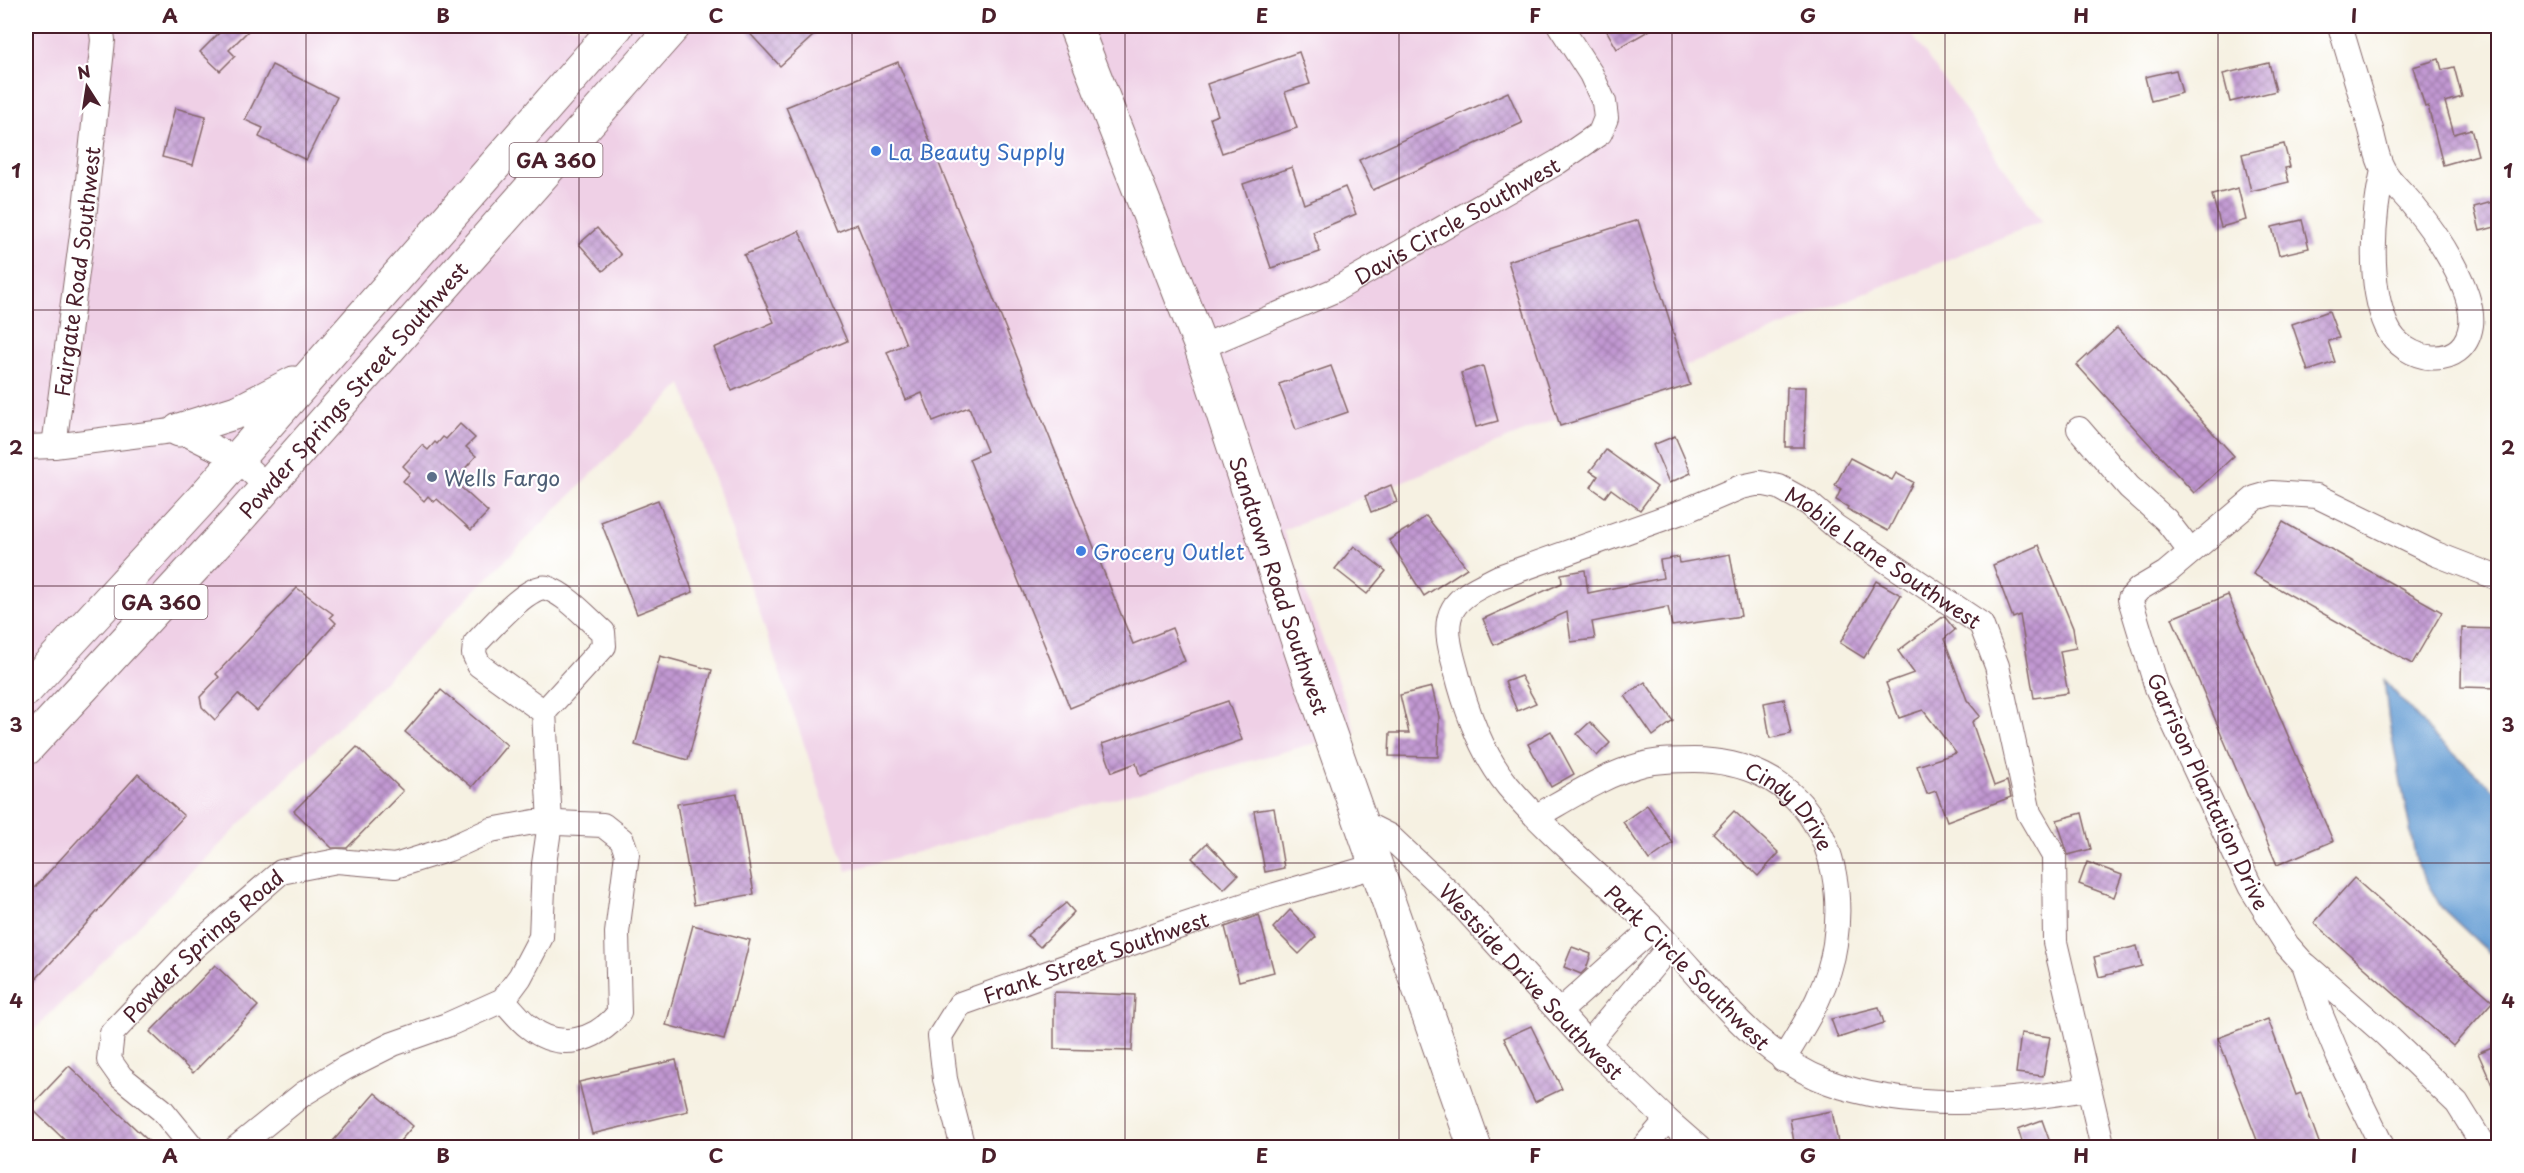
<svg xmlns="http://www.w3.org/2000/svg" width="2524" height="1173" font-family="'Playpen Sans',sans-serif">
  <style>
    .built { fill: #efd0e6 }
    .water { fill: #669ed4; stroke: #585e80; stroke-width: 1.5 }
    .building { fill: url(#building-cross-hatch) }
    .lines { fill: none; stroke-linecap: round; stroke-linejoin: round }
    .street-casing { stroke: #86686b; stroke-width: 26 }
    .secondary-casing { stroke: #86686b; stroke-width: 35 }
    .primary-casing { stroke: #86686b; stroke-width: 35 }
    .street { stroke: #fff; stroke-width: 24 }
    .secondary { stroke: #fff; stroke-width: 33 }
    .primary { stroke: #fff; stroke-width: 33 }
    .grid { fill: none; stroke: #4a1f2b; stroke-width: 1.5; stroke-opacity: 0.55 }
    .shop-dot { fill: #3f7fe0; stroke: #fff; stroke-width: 2 }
    .service-dot { fill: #5c6f8a; stroke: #fff; stroke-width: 2 }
    .labels { text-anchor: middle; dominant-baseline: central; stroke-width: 4.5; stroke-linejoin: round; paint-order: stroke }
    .shield { fill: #fff; stroke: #80626b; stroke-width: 1.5 }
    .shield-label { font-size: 20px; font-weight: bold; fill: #4a1f2b }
    .shop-label { font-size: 21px; fill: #366cbe; stroke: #fff; text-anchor: start }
    .street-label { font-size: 21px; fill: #4a1f2b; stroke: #fff }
    .service-label { font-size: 21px; fill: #4e5e75; stroke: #fff; text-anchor: start }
    .neatline { fill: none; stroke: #4a1f2b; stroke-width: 2 }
    .grid-label { font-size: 20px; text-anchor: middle; font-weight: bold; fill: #4a1f2b }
  </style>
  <defs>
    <pattern id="building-cross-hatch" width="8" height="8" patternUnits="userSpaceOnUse" patternTransform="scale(1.5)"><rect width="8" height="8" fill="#c198d2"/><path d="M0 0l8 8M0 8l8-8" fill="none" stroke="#9f7bab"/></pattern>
  </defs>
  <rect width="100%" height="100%" fill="#fff"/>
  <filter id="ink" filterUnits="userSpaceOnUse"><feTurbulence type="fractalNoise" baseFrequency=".0167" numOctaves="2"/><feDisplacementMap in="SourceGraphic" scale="12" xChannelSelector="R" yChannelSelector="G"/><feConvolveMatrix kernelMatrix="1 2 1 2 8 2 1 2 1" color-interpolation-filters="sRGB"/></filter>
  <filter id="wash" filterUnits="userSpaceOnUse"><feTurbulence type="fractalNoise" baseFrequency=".008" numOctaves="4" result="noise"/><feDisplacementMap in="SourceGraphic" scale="24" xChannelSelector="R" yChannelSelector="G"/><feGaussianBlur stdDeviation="1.35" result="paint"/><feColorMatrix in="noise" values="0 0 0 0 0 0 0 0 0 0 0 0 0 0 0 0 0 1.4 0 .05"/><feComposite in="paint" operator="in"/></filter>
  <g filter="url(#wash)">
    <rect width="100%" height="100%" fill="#f6f1e2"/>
    <!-- built -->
    <path class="built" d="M26,26H1906L2042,221L1283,530L1356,732L847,871L682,384L26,1038Z"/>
    <!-- water -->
    <path class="water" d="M2384,680L2434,736L2498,793V961L2441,907L2417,865L2389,722Z"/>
    <g id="blocks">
      <!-- building -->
      <g class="building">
        <path d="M226,26H253L229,50L235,56L220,71L200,52Z"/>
        <path d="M743,26H824L780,66Z"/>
        <path d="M1604,26H1657L1617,49Z"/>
        <path d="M1299,52L1310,84L1285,92L1297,128L1222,153L1210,118L1218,115L1207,84Z"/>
        <path d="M2439,59L2442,70L2454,67L2462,97L2445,102L2454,134L2471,129L2478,155L2443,165L2428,106L2425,107L2413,67Z"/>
        <path d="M898,62L1133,644L1172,628L1185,661L1070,708L969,459L987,451L969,407L933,421L922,393L906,400L887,352L906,344L857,224L837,232L786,107Z"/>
        <path d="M2269,63L2276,91L2230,102L2223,74Z"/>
        <path d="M272,65L337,97L306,160L259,137L263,128L245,120Z"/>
        <path d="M2176,70L2182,93L2151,101L2145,77Z"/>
        <path d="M1508,92L1522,123L1373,190L1359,160Z"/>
        <path d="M175,108L206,116L193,165L162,157Z"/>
        <path d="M2284,144L2290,167L2285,168L2289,182L2251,191L2242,154Z"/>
        <path d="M1292,167L1304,204L1345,187L1356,214L1313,232L1320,252L1271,268L1243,184Z"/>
        <path d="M2238,188L2246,220L2221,227L2212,195Z"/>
        <path d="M2499,200V226L2480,231L2474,207Z"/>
        <path d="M1638,220L1690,385L1560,426L1508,261Z"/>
        <path d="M2302,220L2309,248L2279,255L2272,227Z"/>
        <path d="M597,228L621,255L603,271L579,244Z"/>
        <path d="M799,231L847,341L732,391L714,348L774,322L744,255Z"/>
        <path d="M2329,311L2339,338L2328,341L2335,362L2308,371L2292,324Z"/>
        <path d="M2117,328L2234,456L2194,493L2077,365Z"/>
        <path d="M1331,366L1348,412L1296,430L1279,384Z"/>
        <path d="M1483,366L1498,421L1476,427L1461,373Z"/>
        <path d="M1787,387H1806L1804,447H1785Z"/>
        <path d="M460,424L475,438L466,447L476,456L454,481L488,512L471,530L437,499L434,502L428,496L424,501L403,481L410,473L403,466L422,445L428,450L435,442L437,444L443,437L446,439Z"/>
        <path d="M1675,436L1691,473L1669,483L1653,445Z"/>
        <path d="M1606,450L1657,487L1640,510L1611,489L1605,497L1591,487L1598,476L1590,471Z"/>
        <path d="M1850,458L1892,480L1896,473L1913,482L1888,531L1847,509L1848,507L1836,500L1841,489L1835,485Z"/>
        <path d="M1391,485L1397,502L1371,512L1365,496Z"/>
        <path d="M658,500L693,592L637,614L601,522Z"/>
        <path d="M1426,516L1467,568L1424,596L1389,540L1408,528V530Z"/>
        <path d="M2283,522L2442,612L2412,664L2253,574Z"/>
        <path d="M2039,545L2073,628L2076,648L2060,651L2068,693L2034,698L2020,615L2013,618L1993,565Z"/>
        <path d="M1354,546L1386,571L1367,594L1335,569Z"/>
        <path d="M1730,554L1741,616L1672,626L1668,607L1592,622L1595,639L1571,642L1567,612L1494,645L1483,619L1562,583L1561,574L1585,570L1588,593L1663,578L1660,560L1679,557L1680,563Z"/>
        <path d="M1876,581L1901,595L1864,658L1840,643Z"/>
        <path d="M297,588L333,614L330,617L336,623L257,711L238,694L215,720L202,707L200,697L219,677L216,674Z"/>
        <path d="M2228,595L2333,841L2277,865L2172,618Z"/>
        <path d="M1944,616L1955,630L1944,639L1967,700L1980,716L1972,722L1994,786L2007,781L2011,797L1947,821L1936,791L1927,794L1917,766L1956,753L1923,710L1899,718L1886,683L1914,673L1898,651Z"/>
        <path d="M2462,628L2499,629V688L2461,687Z"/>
        <path d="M660,656L712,670L688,760L635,745Z"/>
        <path d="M1521,676L1536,703L1517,711L1505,682Z"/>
        <path d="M1645,682L1673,721L1653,736L1625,696Z"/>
        <path d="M1432,687L1439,717L1438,757L1389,756L1390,733H1409L1400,695Z"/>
        <path d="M441,690L507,745L472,787L405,732Z"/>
        <path d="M1784,699L1791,734L1770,738L1764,703Z"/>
        <path d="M1228,701L1242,740L1140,776L1136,763L1112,772L1102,744Z"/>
        <path d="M1590,722L1610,743L1597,756L1577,734Z"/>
        <path d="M1551,731L1574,774L1551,787L1528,744Z"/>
        <path d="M357,747L403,791L347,848H332L294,811Z"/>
        <path d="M138,774L184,816L26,990V897Z"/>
        <path d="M737,794L754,894L694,905L677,804Z"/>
        <path d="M1647,805L1673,843L1649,860L1623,822Z"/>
        <path d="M1274,808L1284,868L1265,872L1254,811Z"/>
        <path d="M1734,811L1779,853L1758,876L1713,833Z"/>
        <path d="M2082,813L2091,849L2068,855L2057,820Z"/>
        <path d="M1207,843L1238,875L1224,889L1192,858Z"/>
        <path d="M2087,862L2122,875L2114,897L2079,884Z"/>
        <path d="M2354,878L2493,1001L2453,1046L2314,923Z"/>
        <path d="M1066,903L1074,912L1040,947L1027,935Z"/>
        <path d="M1290,910L1316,937L1299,954L1273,928Z"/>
        <path d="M1259,915L1274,972L1239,981L1225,927Z"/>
        <path d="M693,925L750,940L724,1040L666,1025Z"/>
        <path d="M2137,946L2142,966L2099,977L2094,957Z"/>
        <path d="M1572,947L1591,954L1586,969L1581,974L1564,967Z"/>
        <path d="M215,965L258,1006L193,1073L150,1032Z"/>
        <path d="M1054,992L1135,995L1132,1051L1054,1049Z"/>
        <path d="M1879,1007L1884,1023L1838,1038L1831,1019Z"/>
        <path d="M2268,1019L2296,1095L2301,1093L2321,1148H2260L2218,1038Z"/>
        <path d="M1531,1026L1562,1089L1535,1102L1504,1038Z"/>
        <path d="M2021,1033L2050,1037L2043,1076L2016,1073Z"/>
        <path d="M2499,1044V1101L2478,1053Z"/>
        <path d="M676,1060L688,1111L592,1134L579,1082Z"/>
        <path d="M69,1066L156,1148H73L30,1107Z"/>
        <path d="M375,1093L413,1126L394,1148H327Z"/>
        <path d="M1832,1111L1839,1148H1795L1790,1119Z"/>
        <path d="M2042,1120L2052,1148H2024L2018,1129Z"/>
      </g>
    </g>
  </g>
  <g filter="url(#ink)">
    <use href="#blocks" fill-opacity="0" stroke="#86686b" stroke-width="1.5"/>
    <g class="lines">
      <!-- street casing -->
      <g class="street-casing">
        <g id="street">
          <path d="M2340,26C2350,59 2360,92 2370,126C2374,139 2376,157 2383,169C2390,183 2406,195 2415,208C2436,233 2475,291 2471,325C2464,373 2403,363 2387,327C2367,283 2373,215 2383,170"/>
          <path id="s1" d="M1201,347L1333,291L1558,162L1600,133L1606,118L1604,102L1591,74L1560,26"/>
          <path d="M2079,429L2129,487L2166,520L2190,551"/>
          <path id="s2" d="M54,446L83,227L103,40L101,26"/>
          <path d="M26,447L54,446L179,430L237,459L267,486"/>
          <path id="s3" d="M1537,816C1572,796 1605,774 1644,764C1660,760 1677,760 1694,760C1801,761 1849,845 1835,944C1829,988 1805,1024 1783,1060"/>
          <path id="s4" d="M1359,821L1389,836L1454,897L1588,1044L1667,1120L1699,1148"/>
          <path d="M2306,965L2386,1035L2457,1103L2485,1148"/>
          <path d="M1559,1012L1653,928"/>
          <path d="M1588,1044L1670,946"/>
          <path id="s5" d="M2087,1089C2003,1103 1909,1112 1828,1082C1754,1054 1708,984 1654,929C1607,881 1552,838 1508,786C1481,753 1466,710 1456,670C1451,652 1443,626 1453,609C1462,593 1484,585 1499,577L1687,510L1741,487L1760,483L1779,487L1808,503L1836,527L1981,624L1997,666L2029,813L2054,856L2055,942L2103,1148"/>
          <path id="s6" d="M193,1148L162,1110L121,1077L109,1060L112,1033L193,948L281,872L337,861L395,866L449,849L491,830L534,822L603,825L622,840L627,854L617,933L619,1013C596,1041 560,1052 529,1027C520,1020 512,1009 503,1000"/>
          <path d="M236,1148L303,1094L345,1068L393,1044L447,1025L503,1000L520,977L541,937L544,864L550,823L544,712L604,646L603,632C587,618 567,595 547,588C530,582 488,631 475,644L474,654L479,665L544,712"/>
          <path id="s7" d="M963,1148L945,1079L940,1036L960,1004L1163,932L1275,895L1375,866"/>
          <path d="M1643,1148L1667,1120"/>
          <path d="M2383,1148L2339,1058L2321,1015L2304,964L2287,945L2250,886L2157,688L2130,599L2139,589L2166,573L2255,498L2272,493L2317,496L2436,554L2498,578"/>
        </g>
      </g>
      <!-- secondary casing -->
      <g class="secondary-casing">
        <g id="secondary">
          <path id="s8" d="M1075,26L1201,347L1306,666L1475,1148"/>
        </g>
      </g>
      <!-- primary casing -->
      <g class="primary-casing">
        <g id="primary">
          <path d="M179,430L240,411L294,383"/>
          <path d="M26,690L203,498L617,26"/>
          <path id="s9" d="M26,749L233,525L674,26"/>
        </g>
      </g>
      <!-- street -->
      <use href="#street" class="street"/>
      <!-- secondary -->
      <use href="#secondary" class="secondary"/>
      <!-- primary -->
      <use href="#primary" class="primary"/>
    </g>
  </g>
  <!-- grid -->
  <path class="grid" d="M306,26V1148M579,26V1148M852,26V1148M1125,26V1148M1399,26V1148M1672,26V1148M1945,26V1148M2218,26V1148M26,310H2498M26,586H2498M26,863H2498"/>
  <!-- markers -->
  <g class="shop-dot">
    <circle cx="876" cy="151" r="6"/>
    <circle cx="1081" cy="551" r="6"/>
  </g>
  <circle class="service-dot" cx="432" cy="477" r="6"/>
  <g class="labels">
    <!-- shield labels -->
    <g class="shield">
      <rect x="509.5" y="143" width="93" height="34" rx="4.5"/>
      <rect x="114.5" y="585" width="93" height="34" rx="4.5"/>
    </g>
    <g class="shield-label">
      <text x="556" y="160">GA 360</text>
      <text x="161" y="602">GA 360</text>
    </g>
    <!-- shop labels -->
    <g class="shop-label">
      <text x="888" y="151">La Beauty Supply</text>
      <text x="1093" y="551">Grocery Outlet</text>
    </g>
    <!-- street labels -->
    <g class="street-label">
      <text stroke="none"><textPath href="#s1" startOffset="286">Davis Circle Southwest</textPath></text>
      <text stroke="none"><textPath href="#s2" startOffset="176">Fairgate Road Southwest</textPath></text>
      <text stroke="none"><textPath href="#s9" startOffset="486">Powder Springs Street Southwest</textPath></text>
      <text stroke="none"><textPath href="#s5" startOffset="1371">Mobile Lane Southwest</textPath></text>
      <text stroke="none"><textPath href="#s8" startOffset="596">Sandtown Road Southwest</textPath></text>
      <text transform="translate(2209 791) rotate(65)">Garrison Plantation Drive</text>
      <text stroke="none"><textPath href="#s3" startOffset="282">Cindy Drive</textPath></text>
      <text stroke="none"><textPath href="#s6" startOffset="276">Powder Springs Road</textPath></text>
      <text stroke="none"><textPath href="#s7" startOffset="296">Frank Street Southwest</textPath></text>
      <text transform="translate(1688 967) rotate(45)">Park Circle Southwest</text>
      <text stroke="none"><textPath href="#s4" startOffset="237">Westside Drive Southwest</textPath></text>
    </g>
    <!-- service labels -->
    <g class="service-label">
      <text x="444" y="477">Wells Fargo</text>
    </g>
  </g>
  <!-- margin -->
  <rect width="2524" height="1173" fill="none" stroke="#fff" stroke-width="66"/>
  <!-- north arrow -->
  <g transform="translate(87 87) rotate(348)" stroke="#ffffff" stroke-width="4.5" paint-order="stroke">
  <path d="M0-4.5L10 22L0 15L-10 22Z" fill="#4a1f2b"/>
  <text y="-9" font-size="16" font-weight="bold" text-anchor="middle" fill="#4a1f2b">N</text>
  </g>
  <rect x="33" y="33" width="2458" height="1107" class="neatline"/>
  <g class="grid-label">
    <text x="170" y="23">A</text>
    <text x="443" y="23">B</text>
    <text x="716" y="23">C</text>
    <text x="989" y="23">D</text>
    <text x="1262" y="23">E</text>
    <text x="1535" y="23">F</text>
    <text x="1808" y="23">G</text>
    <text x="2081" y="23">H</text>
    <text x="2354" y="23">I</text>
    <text x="16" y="178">1</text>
    <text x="2508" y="178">1</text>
    <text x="16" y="455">2</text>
    <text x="2508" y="455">2</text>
    <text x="16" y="732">3</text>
    <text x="2508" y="732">3</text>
    <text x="16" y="1008">4</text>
    <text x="2508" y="1008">4</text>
    <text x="170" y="1163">A</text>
    <text x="443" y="1163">B</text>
    <text x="716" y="1163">C</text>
    <text x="989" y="1163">D</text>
    <text x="1262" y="1163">E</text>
    <text x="1535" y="1163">F</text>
    <text x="1808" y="1163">G</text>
    <text x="2081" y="1163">H</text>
    <text x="2354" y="1163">I</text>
  </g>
</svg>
